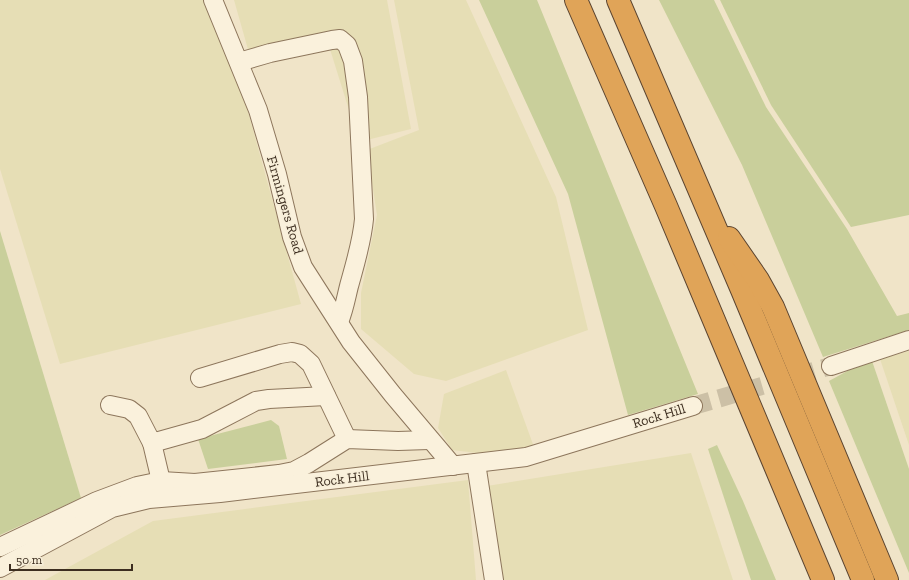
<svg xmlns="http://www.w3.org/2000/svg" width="909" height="580" font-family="'Zilla Slab',serif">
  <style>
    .farmland { fill: #e6deb5 }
    .green { fill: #c9cf9b }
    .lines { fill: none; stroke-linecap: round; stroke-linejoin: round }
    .minor-tunnel { stroke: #ccc0a6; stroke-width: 18; stroke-dasharray: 18 9; stroke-linecap: butt }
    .minor-casing { stroke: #8d765c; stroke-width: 20 }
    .highway-casing { stroke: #5b4430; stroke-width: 24 }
    .minor { stroke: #faf1dc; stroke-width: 18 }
    .highway { stroke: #e0a458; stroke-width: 22 }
    .labels { text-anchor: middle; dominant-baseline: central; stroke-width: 3; stroke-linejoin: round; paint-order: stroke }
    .street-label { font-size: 14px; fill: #3d2e20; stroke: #f7eed8 }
  </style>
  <rect width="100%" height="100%" fill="#f0e4c8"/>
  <!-- farmland -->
  <g class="farmland">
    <path d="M0,0H204L241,86L301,304L60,364L0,169Z"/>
    <path d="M234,0H387L411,129L359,142L329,46L251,60Z"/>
    <path d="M394,0H466L556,197L588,330L446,381L414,374L361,329V293L377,215L367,150L419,130Z"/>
    <path d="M909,351V445L880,359Z"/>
    <path d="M506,370L534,447L485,454L452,450L438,428L444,394Z"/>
    <path d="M691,453L733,580H494L487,486Z"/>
    <path d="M468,480L476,580H45L153,521Z"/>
  </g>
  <!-- green -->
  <g class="green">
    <path d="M479,0H537L698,394L628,415L568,194Z"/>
    <path d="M659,0H714L766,107L847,229L897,316L909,313V330L823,357L742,165Z"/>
    <path d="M720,0H909V215L851,227L771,105Z"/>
    <path d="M0,231L81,498L0,535Z"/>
    <path d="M871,358L909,469V573L829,381Z"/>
    <path d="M271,420L279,426L287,459L208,469L198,439Z"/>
    <path d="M717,445L743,501L776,580H751L708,449Z"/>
  </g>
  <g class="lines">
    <!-- minor-tunnel -->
    <path class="minor-tunnel" d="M693,406L831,366"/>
    <!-- minor casing -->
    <g class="minor-casing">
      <g id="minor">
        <path d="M213,0L258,110L277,174L292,237L303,267L351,342L393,395L453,466"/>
        <path d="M239,62L270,53L332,40L340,39L347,45L353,61L358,97L364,219C362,242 355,264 349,286C346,298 344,310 339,322"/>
        <path d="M831,366L909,340"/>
        <path d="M200,378L280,354L292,352L300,354L311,364L347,439"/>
        <path d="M110,405L129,409L138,416L152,443L202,429L256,401L269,399L326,396"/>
        <path d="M152,443L161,481"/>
        <path d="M476,463L494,580"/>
        <path d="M0,547L97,501L137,486L161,481L195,483L279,474L294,471L309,463L347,439L398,441L429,440"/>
        <path d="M0,568L112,508L149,499L220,493L526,457L693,406"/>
      </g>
    </g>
    <!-- highway casing -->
    <g class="highway-casing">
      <g id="highway">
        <path d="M576,0L666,206L823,580"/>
        <path d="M618,0L742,290L863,580"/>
        <path d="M729,238L758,280L773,307L887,580"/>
      </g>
    </g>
    <!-- minor -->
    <use href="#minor" class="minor"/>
    <!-- highway -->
    <use href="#highway" class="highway"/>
  </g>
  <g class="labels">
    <!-- street labels -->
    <g class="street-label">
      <text transform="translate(285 205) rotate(74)">Firmingers Road</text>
      <text transform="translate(659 416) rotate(-17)">Rock Hill</text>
      <text transform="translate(342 479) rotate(-7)">Rock Hill</text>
    </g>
  </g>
  <!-- scale -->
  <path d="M10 564v6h122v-6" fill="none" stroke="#3d2e20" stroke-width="2"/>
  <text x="16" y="564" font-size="12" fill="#3d2e20" stroke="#f7eed8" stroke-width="3" paint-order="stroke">50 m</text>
</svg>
